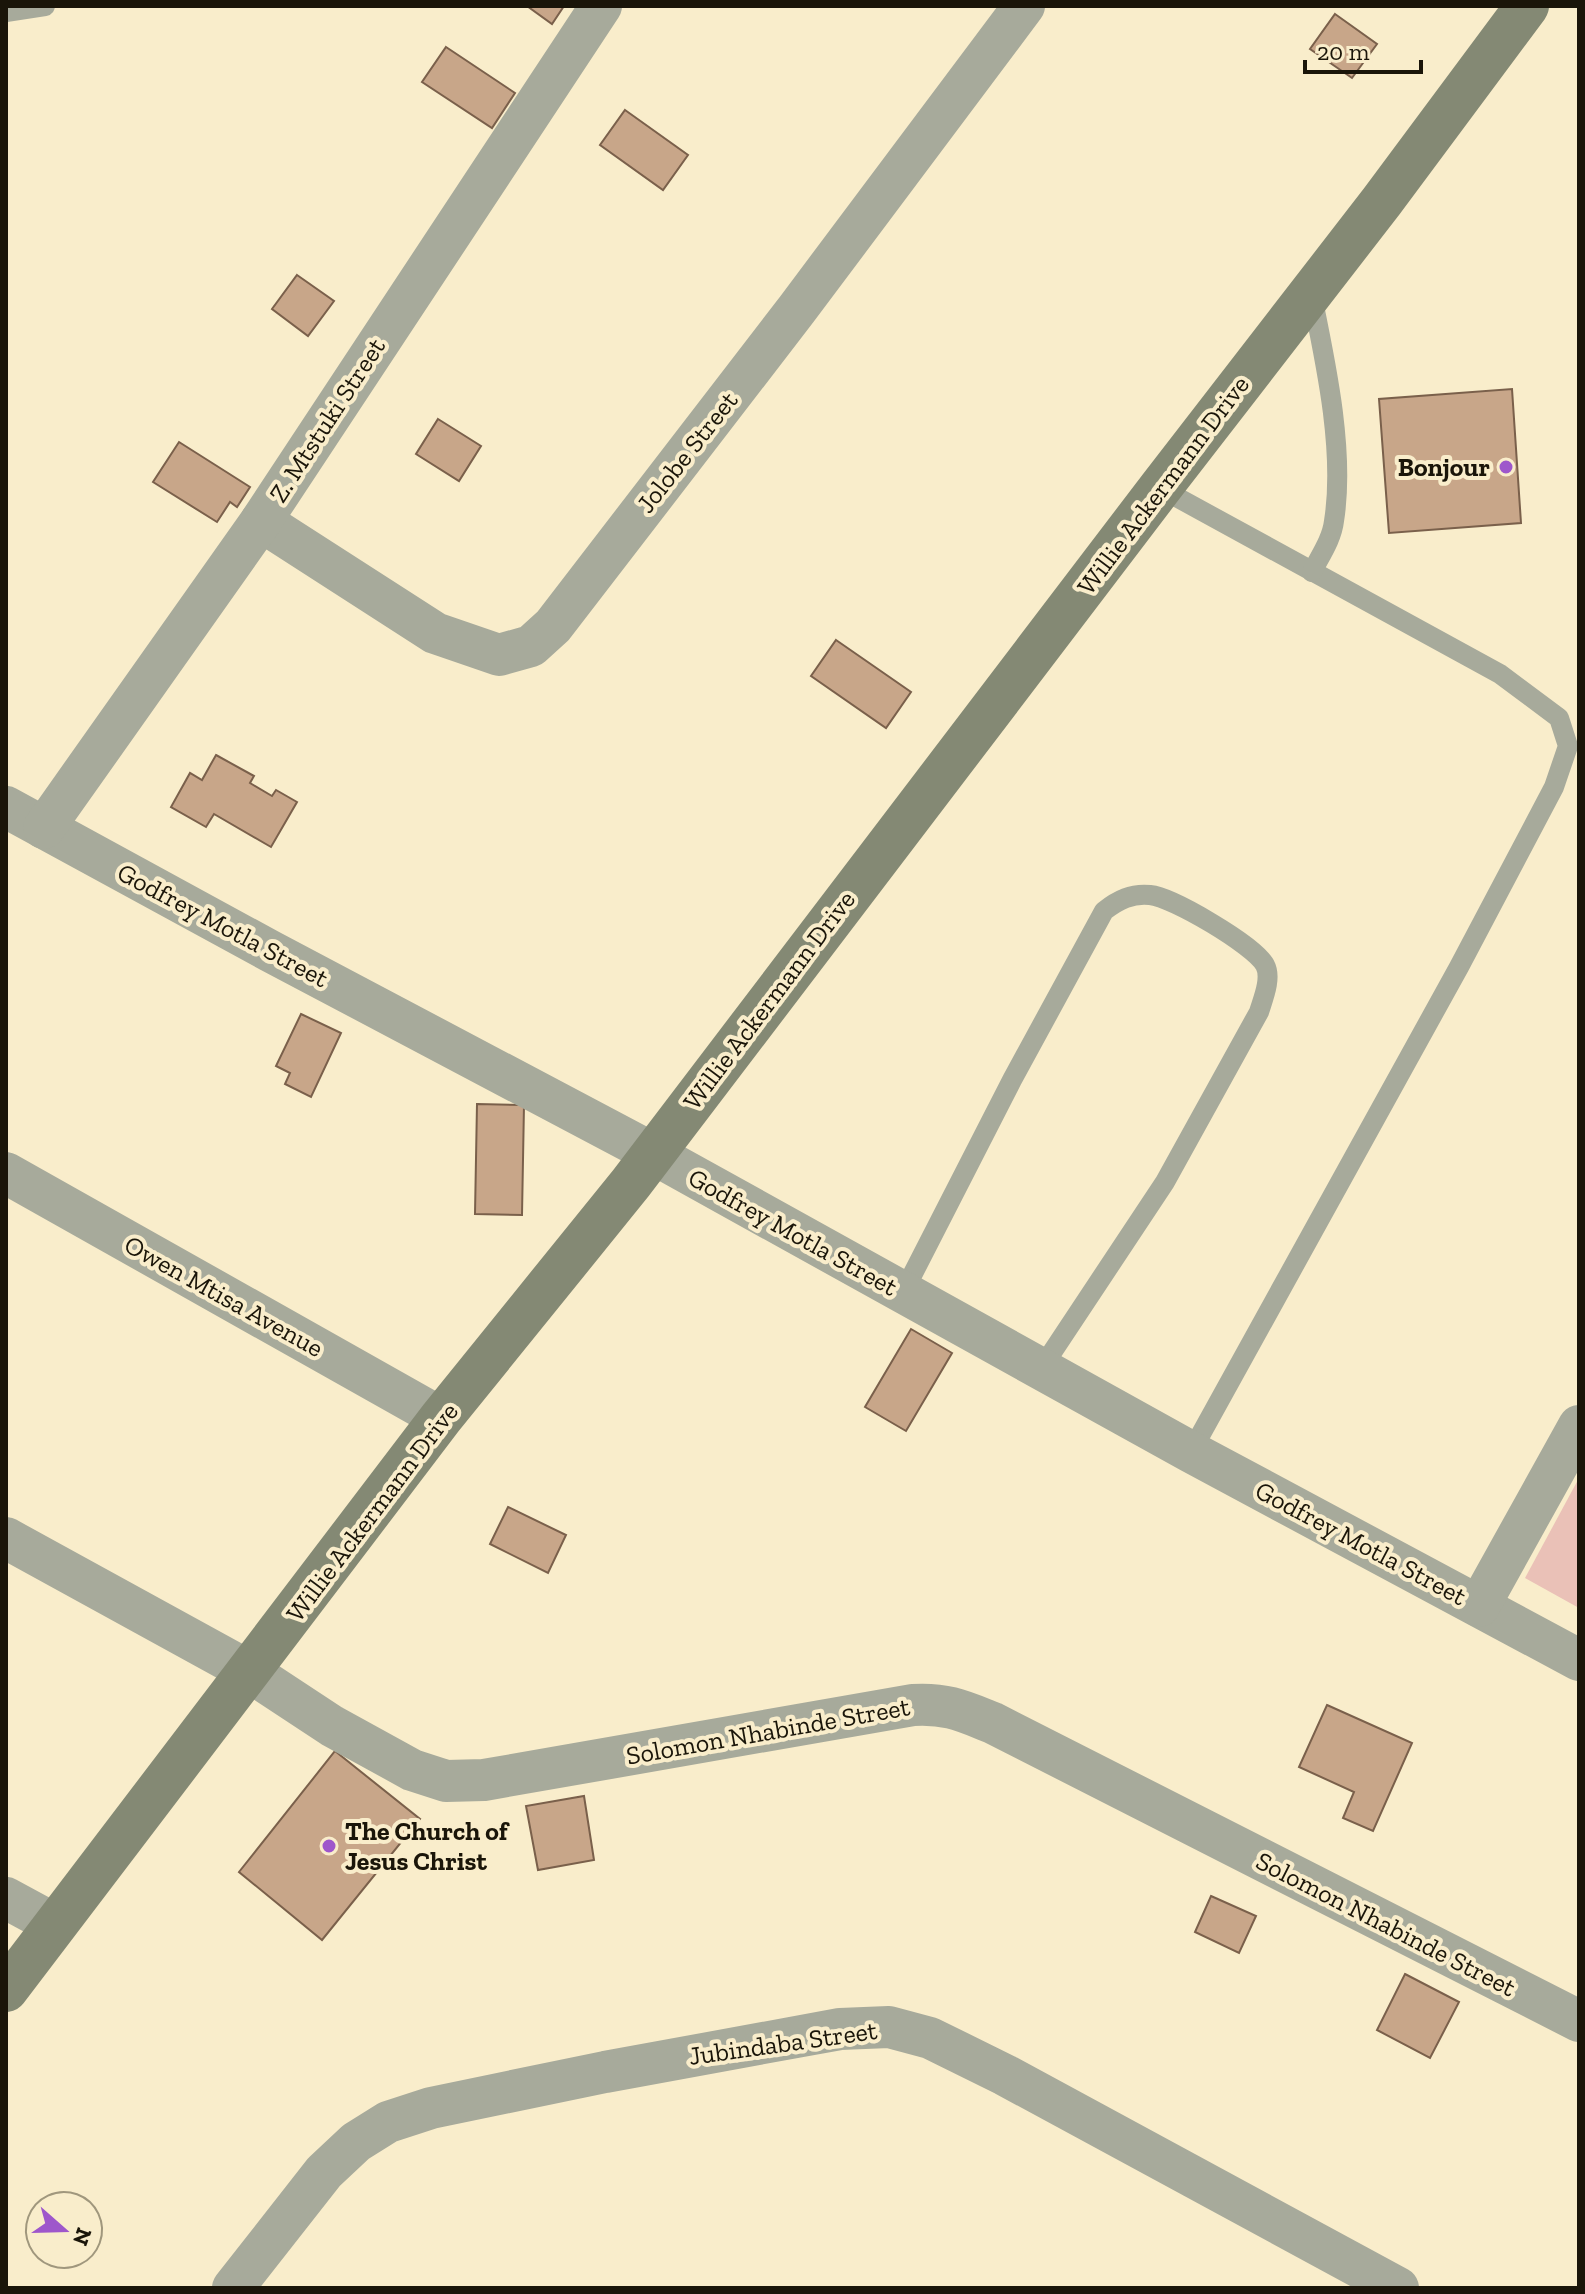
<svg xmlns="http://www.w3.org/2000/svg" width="1585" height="2294" font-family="'Zilla Slab',serif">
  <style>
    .green { fill: #eac1b7 }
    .building { fill: #c8a689; stroke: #7a604b; stroke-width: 2 }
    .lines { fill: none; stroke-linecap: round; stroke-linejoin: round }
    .lane { stroke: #a7aa9b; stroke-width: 20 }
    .street { stroke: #a7aa9b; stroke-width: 42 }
    .secondary { stroke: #848974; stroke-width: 44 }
    .poi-dot { fill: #9e57cb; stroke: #f9edcb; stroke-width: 3 }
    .labels { text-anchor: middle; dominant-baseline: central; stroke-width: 8; stroke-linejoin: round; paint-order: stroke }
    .street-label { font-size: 26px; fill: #1a1509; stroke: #f9edcb }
    .poi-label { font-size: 26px; font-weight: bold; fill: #1a1509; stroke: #f9edcb; text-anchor: end }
  </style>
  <rect width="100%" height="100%" fill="#f9edcb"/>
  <!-- green -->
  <path class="green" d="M1579,1478V1608L1525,1578Z"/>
  <!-- building -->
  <g class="building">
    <path d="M527,6H564L552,24Z"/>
    <path d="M1335,14L1377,44L1352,78L1310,49Z"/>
    <path d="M446,47L515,93L492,128L422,82Z"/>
    <path d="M625,110L688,155L663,190L600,145Z"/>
    <path d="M297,275L334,301L308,336L272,309Z"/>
    <path d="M1512,389L1521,523L1389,533L1379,399Z"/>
    <path d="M438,419L481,446L459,481L416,454Z"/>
    <path d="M179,442L250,487L237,507L230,502L217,522L153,482Z"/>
    <path d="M836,640L911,692L886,728L811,676Z"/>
    <path d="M216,755L254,776L250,783L272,796L276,790L297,802L271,847L214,814L206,827L171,807L190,773L202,780Z"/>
    <path d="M301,1014L341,1033L311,1097L285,1084L290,1073L276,1066Z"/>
    <path d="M477,1104L524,1105L522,1215L475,1214Z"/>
    <path d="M911,1329L952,1353L906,1431L865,1407Z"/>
    <path d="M508,1507L566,1535L548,1573L490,1544Z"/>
    <path d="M1327,1705L1412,1743L1373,1831L1343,1818L1354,1792L1299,1767Z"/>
    <path d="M335,1751L420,1819L322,1940L239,1872Z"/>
    <path d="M584,1796L594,1860L538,1870L526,1806Z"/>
    <path d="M1211,1896L1256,1916L1239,1953L1195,1932Z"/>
    <path d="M1405,1974L1459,2002L1430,2058L1377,2030Z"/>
  </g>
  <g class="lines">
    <!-- lane -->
    <g class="lane">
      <path d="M6,12L45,6"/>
      <path d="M1160,488L1500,674L1559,718L1568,746L1554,787L1459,967L1191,1452"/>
      <path d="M1312,572C1320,556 1332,539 1334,521C1345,452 1326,364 1312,296"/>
      <path d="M903,1293L1012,1080L1104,911C1118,900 1132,893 1150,895C1172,897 1254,945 1265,965C1272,978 1263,999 1259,1012L1165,1182L1041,1369"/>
    </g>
    <!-- street -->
    <g class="street">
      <path d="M261,521L435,633L499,655L531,646L553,626L797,309L1024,6"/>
      <path d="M6,807L270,951L652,1153L1191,1452L1579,1660"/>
      <path d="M44,828L261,521L601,6"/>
      <path d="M6,1173L441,1418"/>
      <path d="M6,1538L250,1672L332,1726L412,1770L446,1781L484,1780L913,1705C947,1703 963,1711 993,1723L1579,2021"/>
      <path d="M1479,1606L1579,1426"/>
      <path d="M6,1898L54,1924"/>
      <path d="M233,2288L324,2172L356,2142L388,2122L431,2108L605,2072L840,2029L889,2027L930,2038L1005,2075L1398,2288"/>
    </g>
    <!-- secondary -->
    <path class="secondary" d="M6,1990L441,1418L631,1183L1160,488L1382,201L1527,6"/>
  </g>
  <!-- markers -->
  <g class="poi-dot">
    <circle cx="1506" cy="467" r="8"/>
    <circle cx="329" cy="1846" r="8"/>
  </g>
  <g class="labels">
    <!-- street labels -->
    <g class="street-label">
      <text transform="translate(327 420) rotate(-57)">Z. Mtstuki Street</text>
      <text transform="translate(687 452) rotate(-52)">Jolobe Street</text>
      <text transform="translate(1163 485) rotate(-53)">Willie Ackermann Drive</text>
      <text transform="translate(223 925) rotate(28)">Godfrey Motla Street</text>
      <text transform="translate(769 1000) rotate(-53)">Willie Ackermann Drive</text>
      <text transform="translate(793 1232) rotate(29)">Godfrey Motla Street</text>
      <text transform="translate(224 1296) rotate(29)">Owen Mtisa Avenue</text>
      <text transform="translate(372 1512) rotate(-53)">Willie Ackermann Drive</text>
      <text transform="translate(1361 1543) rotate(28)">Godfrey Motla Street</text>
      <text transform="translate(768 1731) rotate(-10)">Solomon Nhabinde Street</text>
      <text transform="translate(1386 1924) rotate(27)">Solomon Nhabinde Street</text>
      <text transform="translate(783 2043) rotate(-8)">Jubindaba Street</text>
    </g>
    <!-- poi labels -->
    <g class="poi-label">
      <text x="1490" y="467">Bonjour</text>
      <text x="345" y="1831" text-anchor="start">The Church of<tspan x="345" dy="30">Jesus Christ</tspan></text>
    </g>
  </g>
  <!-- border -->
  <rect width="1585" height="2294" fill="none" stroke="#1a1509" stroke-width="16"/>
  <!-- north arrow -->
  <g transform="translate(64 2230) rotate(110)"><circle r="38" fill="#f9edcb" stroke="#a0977d" stroke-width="2"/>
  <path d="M0-6L14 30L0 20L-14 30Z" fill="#9e57cb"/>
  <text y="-12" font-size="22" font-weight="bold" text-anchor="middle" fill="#1a1509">N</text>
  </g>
  <!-- scale -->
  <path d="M1305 60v12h116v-12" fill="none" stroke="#1a1509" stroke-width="4"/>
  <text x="1317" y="60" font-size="24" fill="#1a1509" stroke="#f9edcb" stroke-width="6" paint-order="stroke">20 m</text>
</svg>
